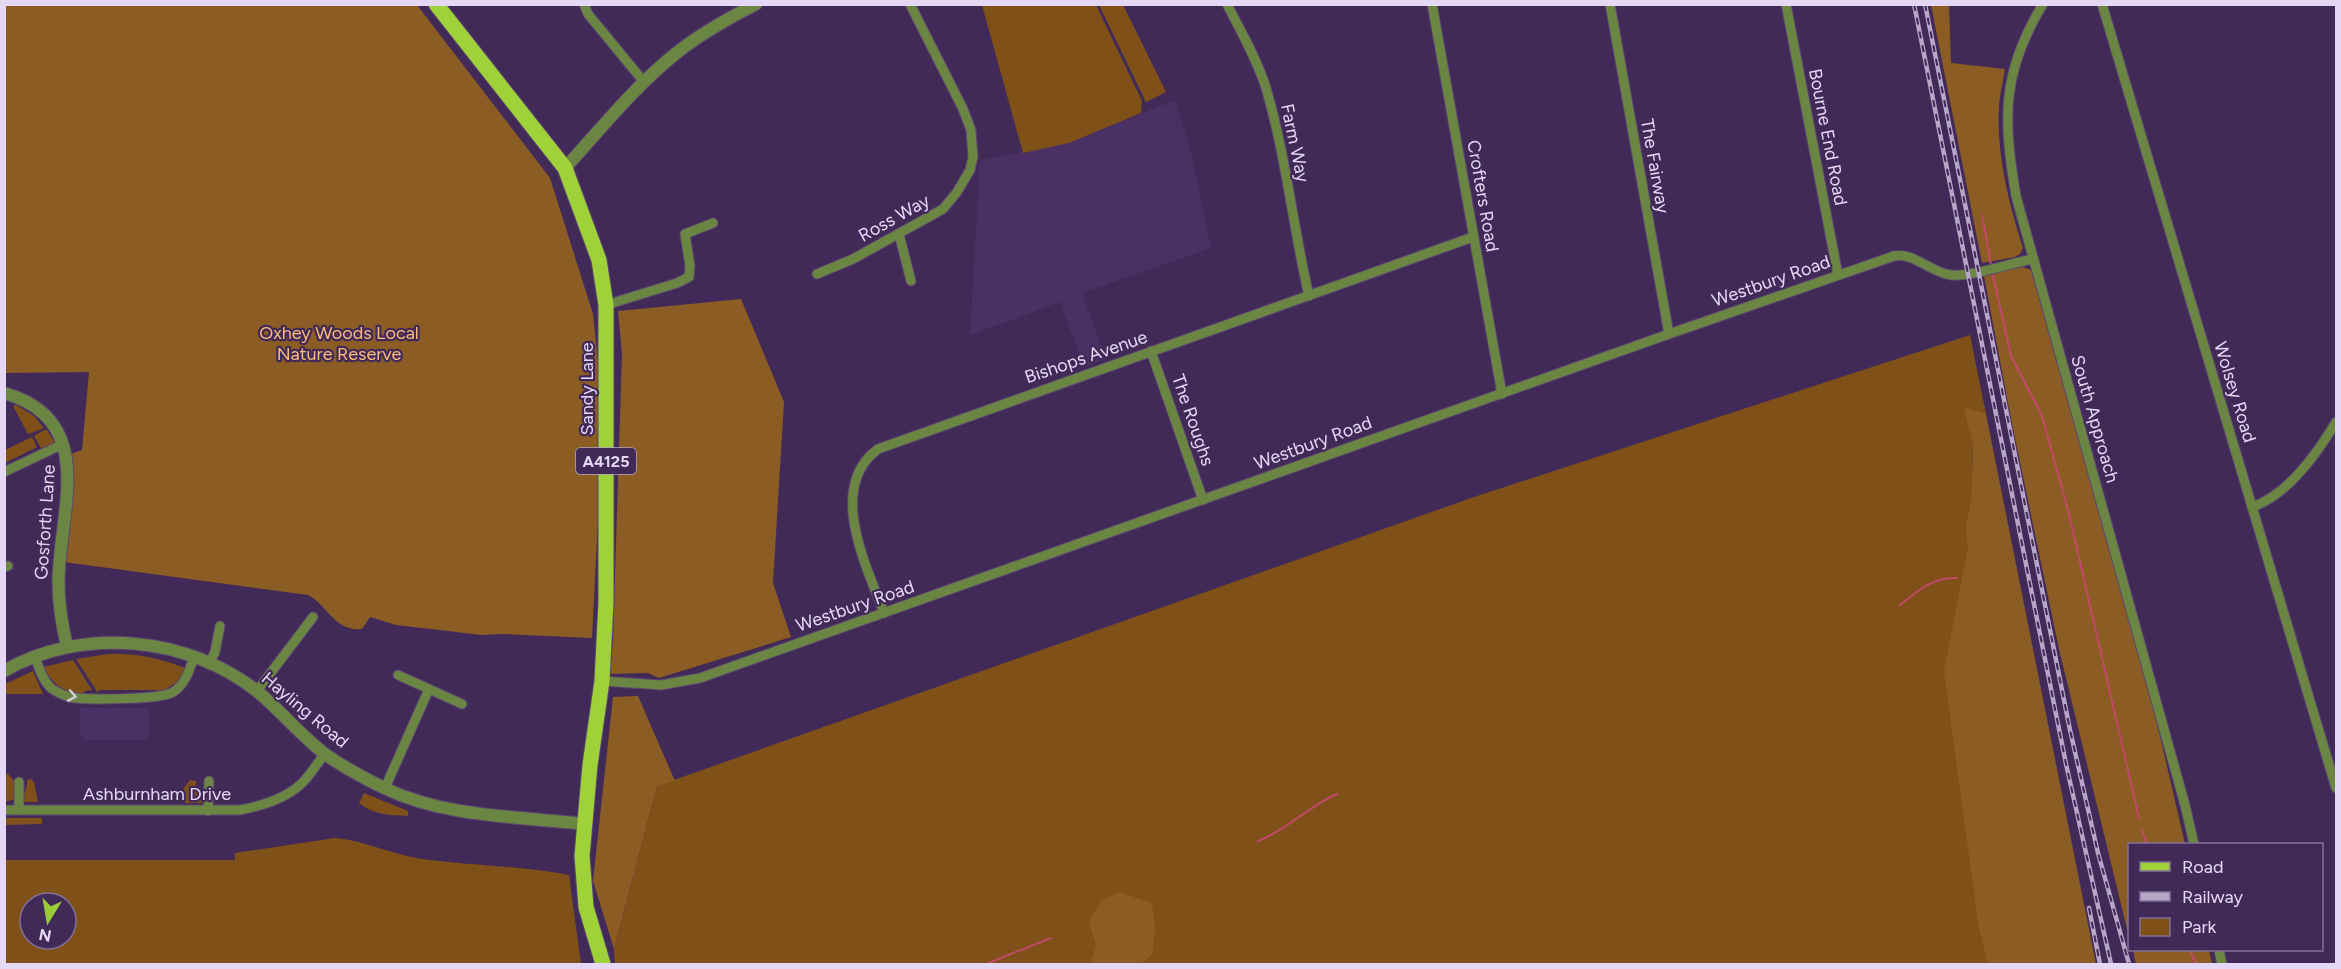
<svg xmlns="http://www.w3.org/2000/svg" width="2341" height="969" font-family="Figtree,sans-serif">
  <style>
    .built { fill: #4b3065 }
    .green { fill: #7f5119; fill-rule: evenodd }
    .forest { fill: #8c5c25 }
    .lines { fill: none; stroke-linecap: round; stroke-linejoin: round }
    .stream { stroke: #c1496a; stroke-width: 2 }
    .minor-casing { stroke: #5c4671; stroke-width: 11 }
    .tertiary-casing { stroke: #5c4671; stroke-width: 14 }
    .primary-casing { stroke: #5c4671; stroke-width: 17 }
    .minor { stroke: #6b8542; stroke-width: 9 }
    .tertiary { stroke: #6b8542; stroke-width: 12 }
    .primary { stroke: #9fd138; stroke-width: 15 }
    .rail-casing { stroke: #b6a6c8; stroke-width: 4.5 }
    .rail { stroke: #422a58; stroke-width: 2; stroke-dasharray: 7; stroke-linecap: butt }
    .oneway { stroke: #d3ccda }
    .labels { text-anchor: middle; dominant-baseline: central; stroke-width: 4.5; stroke-linejoin: round; paint-order: stroke }
    .shield { fill: #422a58; stroke: #b4a4c6; stroke-width: 1.5 }
    .shield-label { font-size: 16px; font-weight: bold; fill: #e5d8f5 }
    .street-label { font-size: 18px; fill: #e5d8f5; stroke: #422a58 }
    .park-label { font-size: 18px; fill: #fbbb79; stroke: #422a58 }
  </style>
  <rect width="100%" height="100%" fill="#422a58"/>
  <!-- built -->
  <g class="built">
    <path d="M1175,100L1191,151L1211,248L1082,293L1106,359L1084,367L1060,302L970,335L980,160L1069,143Z"/>
    <path d="M80,708H149V735L144,740H85L80,735Z"/>
  </g>
  <!-- green -->
  <g class="green">
    <path d="M982,5H1096L1142,101L1141,113L1069,143L1023,153Z"/>
    <path d="M1099,5H1123L1166,92L1146,102Z"/>
    <path d="M1970,335L1986,414L1968,421L1973,446L1972,471L1986,551L2076,964H615L614,949L657,786L1474,497Z"/>
    <path d="M16,405L34,416L44,428L28,434L13,406Z"/>
    <path d="M44,430H47L55,443L42,450L34,436Z"/>
    <path d="M32,437L37,447L5,463V450Z"/>
    <path d="M108,654C136,653 159,658 185,668L177,682L160,693L157,690H99L98,693L76,659Z"/>
    <path d="M73,660L92,690L85,691L83,694C63,693 53,684 43,667Z"/>
    <path d="M33,671L43,694H5V684Z"/>
    <path d="M7,773L14,781L15,799L5,802V778Z"/>
    <path d="M31,779L34,782L38,802H22C23,794 28,789 27,780Z"/>
    <path d="M190,780L196,781V791L203,792L205,803H185L184,788Z"/>
    <path d="M364,793L408,811V816C389,815 374,815 359,803Z"/>
    <path d="M5,818H42V824L5,825Z"/>
    <path d="M335,838C362,840 389,853 416,858C467,866 518,865 569,875L581,964H5V860H235V853ZM30,903H66V939H30Z"/>
  </g>
  <!-- forest -->
  <g class="forest">
    <path d="M4,5H417L550,178L593,314L598,363L600,479L592,638L502,634L482,635L396,625L370,617L362,629C334,632 327,604 308,595L64,562L73,468L71,454L82,450L89,372L5,373Z"/>
    <path d="M1931,5H1949L1951,63L2005,69C2003,81 2000,94 1999,106C1996,153 2009,204 2023,248L2020,254L2015,257L1982,263Z"/>
    <path d="M2016,265L2031,270L2150,693L2185,844H2130L2129,937L2059,649L2011,419L1984,276Z"/>
    <path d="M741,299L784,402L773,583L791,637L659,678L648,673L610,674L613,639L622,354L618,311Z"/>
    <path d="M1964,407L1986,414L2096,964H1988L1978,923L1944,671L1968,548L1966,526L1971,502L1973,446Z"/>
    <path d="M638,696L675,781L657,786L614,949L593,881L613,697Z"/>
    <path d="M1119,892L1152,903L1155,930L1152,954L1141,964H1094L1091,961L1096,946L1089,921L1101,901Z"/>
    <path d="M2133,950H2209L2212,964H2136Z"/>
  </g>
  <g class="lines">
    <!-- stream -->
    <g class="stream">
      <path d="M1982,215L1991,265"/>
      <path d="M1992,271L2011,356L2042,416L2068,510L2139,818"/>
      <path d="M1899,606C1917,591 1932,577 1957,578"/>
      <path d="M2142,830L2147,844"/>
      <path d="M1258,841C1287,830 1309,806 1337,794"/>
      <path d="M2190,950L2196,964"/>
      <path d="M986,964L1051,938"/>
    </g>
    <!-- minor casing -->
    <g class="minor-casing">
      <g id="minor">
        <path d="M584,4L588,14L644,82"/>
        <path d="M1227,4C1241,32 1257,59 1266,88C1286,156 1293,227 1309,296"/>
        <path d="M1432,4L1502,394"/>
        <path d="M1610,4L1669,334"/>
        <path d="M1786,4L1838,275"/>
        <path d="M2043,4C2001,73 2003,119 2016,196L2185,805L2194,844"/>
        <path d="M2102,4L2336,788"/>
        <path d="M899,234L911,281"/>
        <path d="M817,274L853,259L943,209L957,192L970,170L973,157L971,130L963,109L910,4"/>
        <path d="M606,305L677,283L689,277L690,266L685,234L713,223"/>
        <path d="M1151,351L1203,500"/>
        <path d="M4,472L63,444"/>
        <path d="M2252,507C2288,495 2318,452 2336,422"/>
        <path d="M4,567L8,566"/>
        <path d="M884,613C867,567 826,487 878,449L1473,237"/>
        <path d="M35,657C39,668 43,681 52,689C57,692 63,695 69,697C84,700 162,700 173,692C185,685 190,669 194,657"/>
        <path d="M209,664L215,652L220,626"/>
        <path d="M398,675L462,704"/>
        <path d="M602,681L661,685L700,678L1669,334L1894,256C1914,252 1931,273 1951,275C1971,277 2011,263 2033,259"/>
        <path d="M257,691L313,617"/>
        <path d="M19,782V810"/>
        <path d="M385,788L429,689"/>
        <path d="M4,810H240C261,806 285,799 301,784C310,776 317,763 325,754"/>
        <path d="M208,811L209,781"/>
        <path d="M2219,950L2222,964"/>
      </g>
    </g>
    <!-- tertiary casing -->
    <g class="tertiary-casing">
      <g id="tertiary">
        <path d="M565,168C600,130 633,88 674,55C698,35 727,19 756,4"/>
        <path d="M4,393C94,418 63,502 59,570C57,596 61,621 67,647"/>
        <path d="M4,671C82,626 188,636 258,692C281,711 301,736 325,754C343,767 364,778 384,788C447,818 517,816 585,824"/>
      </g>
    </g>
    <!-- primary casing -->
    <g class="primary-casing">
      <path id="primary" d="M436,4L565,168L599,260L606,305V602L602,681L590,765L582,856L586,907L603,964"/>
    </g>
    <!-- minor -->
    <use href="#minor" class="minor"/>
    <!-- tertiary -->
    <use href="#tertiary" class="tertiary"/>
    <!-- primary -->
    <use href="#primary" class="primary"/>
    <!-- rail casing -->
    <g class="rail-casing">
      <g id="rail">
        <path d="M1914,4L2066,764L2111,964"/>
        <path d="M1925,4L2070,730L2098,853L2129,964"/>
        <path d="M2089,908L2100,964"/>
      </g>
    </g>
    <!-- rail -->
    <use href="#rail" class="rail"/>
  </g>
  <!-- one-way arrows -->
  <defs><path id="oneway-chevron" d="M-2-3.5L2.5 0L-2 3.5" fill="none" stroke-width="1.6" stroke-linecap="round" stroke-linejoin="round" transform="scale(1.5)"/></defs>
  <use class="oneway" href="#oneway-chevron" transform="translate(72 696) rotate(10)"/>
  <g class="labels">
    <!-- shield labels -->
    <rect class="shield" x="576" y="448" width="60" height="26" rx="4.5"/>
    <g class="shield-label">
      <text x="606" y="461">A4125</text>
    </g>
    <!-- street labels -->
    <g class="street-label">
      <text transform="translate(1828 137) rotate(79)">Bourne End Road</text>
      <text transform="translate(1295 143) rotate(78)">Farm Way</text>
      <text transform="translate(1655 166) rotate(80)">The Fairway</text>
      <text transform="translate(1483 196) rotate(80)">Crofters Road</text>
      <text transform="translate(894 218) rotate(-29)">Ross Way</text>
      <text transform="translate(1771 281) rotate(-19)">Westbury Road</text>
      <text transform="translate(1086 357) rotate(-19)">Bishops Avenue</text>
      <text transform="translate(587 389) rotate(-90)">Sandy Lane</text>
      <text transform="translate(2235 392) rotate(73)">Wolsey Road</text>
      <text transform="translate(2095 419) rotate(74)">South Approach</text>
      <text transform="translate(1193 420) rotate(71)">The Roughs</text>
      <text transform="translate(1313 443) rotate(-20)">Westbury Road</text>
      <text transform="translate(45 522) rotate(-86)">Gosforth Lane</text>
      <text transform="translate(855 606) rotate(-19)">Westbury Road</text>
      <text transform="translate(305 710) rotate(40)">Hayling Road</text>
      <text x="157" y="794">Ashburnham Drive</text>
    </g>
    <!-- park labels -->
    <g class="park-label">
      <text x="339" y="333">Oxhey Woods Local<tspan x="339" dy="21">Nature Reserve</tspan></text>
    </g>
  </g>
  <!-- border -->
  <rect width="2341" height="969" fill="none" stroke="#e5d8f5" stroke-width="12"/>
  <!-- legend -->
  <rect x="2128" y="843" width="195" height="108" fill="#422a58" stroke="#837097" stroke-width="1.5"/>
  <rect x="2140" y="862" width="30" height="9" fill="#9fd138" stroke="#837097" stroke-width="1.5"/>
  <text x="2182" y="873" font-size="18" fill="#e5d8f5">Road</text>
  <rect x="2140" y="892" width="30" height="9" fill="#b6a6c8" stroke="#837097" stroke-width="1.5"/>
  <text x="2182" y="903" font-size="18" fill="#e5d8f5">Railway</text>
  <rect x="2140" y="918" width="30" height="18" fill="#7f5119" stroke="#837097" stroke-width="1.5"/>
  <text x="2182" y="933" font-size="18" fill="#e5d8f5">Park</text>
  <!-- north arrow -->
  <g transform="translate(48 921) rotate(191)"><circle r="28" fill="#422a58" stroke="#837097" stroke-width="1.5"/>
  <path d="M0-4.5L10 22L0 15L-10 22Z" fill="#9acb35"/>
  <text y="-9" font-size="16" font-weight="bold" text-anchor="middle" fill="#e5d8f5">N</text>
  </g>
</svg>
